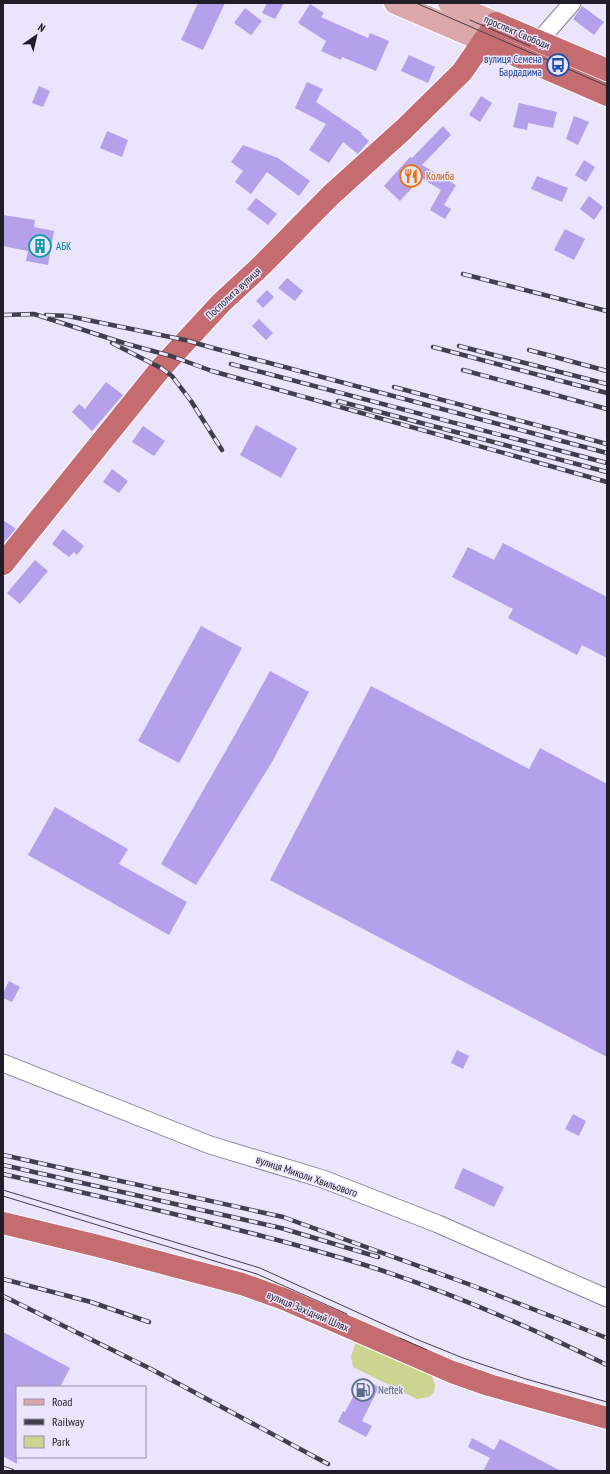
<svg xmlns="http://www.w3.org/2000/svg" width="610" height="1474" font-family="'PT Sans Narrow',sans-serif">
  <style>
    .green { fill: #cbd490 }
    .building { fill: #b5a0ec }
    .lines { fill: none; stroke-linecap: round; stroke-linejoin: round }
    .minor-casing { stroke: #86809b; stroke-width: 19 }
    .major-casing { stroke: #fff; stroke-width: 24 }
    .highway-casing { stroke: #fff; stroke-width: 24 }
    .minor { stroke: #fff; stroke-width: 17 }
    .major { stroke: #dca7a9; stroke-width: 22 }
    .highway { stroke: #c56c70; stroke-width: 22 }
    .tram { stroke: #423f4c; stroke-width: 1 }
    .rail-casing { stroke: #423f4c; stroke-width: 4.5 }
    .rail { stroke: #eae4fc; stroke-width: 3; stroke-dasharray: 9; stroke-linecap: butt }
    .labels { text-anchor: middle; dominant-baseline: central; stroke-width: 3; stroke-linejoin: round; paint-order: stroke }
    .street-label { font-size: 11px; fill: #201d28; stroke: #eae4fc }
    .transit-label { font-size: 11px; fill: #164399; stroke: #eae4fc; text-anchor: end }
    .food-label { font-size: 11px; fill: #c56008; stroke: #eae4fc; text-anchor: start }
    .culture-label { font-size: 11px; fill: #0d838f; stroke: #eae4fc; text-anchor: start }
    .service-label { font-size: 11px; fill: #4e5e75; stroke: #eae4fc; text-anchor: start }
  </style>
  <rect width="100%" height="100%" fill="#eae4fc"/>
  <!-- green -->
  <path class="green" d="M360,1343L368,1344L432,1376L435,1385L434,1392L429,1397L417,1399L353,1367L351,1357L355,1344Z"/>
  <!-- building -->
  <g class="building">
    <path d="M198,3H225L203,50L181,40Z"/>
    <path d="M267,3H284L275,19L262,13Z"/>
    <path d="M310,4L324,13L321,17L368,38L370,33L389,41L376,71L342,57L341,60L321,51L326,41L298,23Z"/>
    <path d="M582,6L604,22L594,35L573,19Z"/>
    <path d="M245,8L262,21L251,35L234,23Z"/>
    <path d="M409,55L435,67L428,83L401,71Z"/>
    <path d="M307,82L323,89L316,102L362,133L361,134L369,141L358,154L343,142L329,163L309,150L326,124L295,108Z"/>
    <path d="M39,86L50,91L43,107L32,103Z"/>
    <path d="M481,96L492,103L480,122L469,115Z"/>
    <path d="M519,103L557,112L553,128L528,123L527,130L513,127Z"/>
    <path d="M574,116L589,122L578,145L566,139Z"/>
    <path d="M443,126L451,135L422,165L456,185L444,205L451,209L445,219L430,210L441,190L421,178L400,201L384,186L410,157L412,158Z"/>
    <path d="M107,131L128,140L122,157L100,148Z"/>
    <path d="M243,145L278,158L310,181L299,196L267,172L251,194L235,182L243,171L231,162Z"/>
    <path d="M584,160L595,167L586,182L575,175Z"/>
    <path d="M537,176L568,188L562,202L531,189Z"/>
    <path d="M589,196L603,207L594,220L580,209Z"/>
    <path d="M256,198L277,214L268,225L247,209Z"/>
    <path d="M3,215L35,220L34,227L54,231L48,265L26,261L28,251L3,246Z"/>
    <path d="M565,229L585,239L574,260L554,250Z"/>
    <path d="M287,278L303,291L295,301L278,288Z"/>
    <path d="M267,290L274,297L263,308L256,301Z"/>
    <path d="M259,319L273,333L266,340L252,326Z"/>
    <path d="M106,382L123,395L92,431L72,412L79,404L85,409Z"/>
    <path d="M256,425L297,448L281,478L240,455Z"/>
    <path d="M143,426L165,441L154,456L132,442Z"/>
    <path d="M112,469L128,481L119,493L103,482Z"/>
    <path d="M3,520L16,529L3,544Z"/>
    <path d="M63,529L84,546L77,555L74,552L69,557L52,544Z"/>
    <path d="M503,543L607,597V658L582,645L577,655L508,618L513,609L452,577L468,547L494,560Z"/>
    <path d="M35,560L48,571L20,604L7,593Z"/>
    <path d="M201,626L242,648L179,763L138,741Z"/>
    <path d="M270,671L309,692L272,762L196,885L161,864L232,740Z"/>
    <path d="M371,686L529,769L540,748L607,784V1057L270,880Z"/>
    <path d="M55,807L128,849L119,864L187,902L169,935L28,855Z"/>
    <path d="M9,981L20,987L12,1002L3,998V993Z"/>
    <path d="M457,1050L469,1056L463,1069L451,1063Z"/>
    <path d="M573,1114L586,1121L579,1136L565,1129Z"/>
    <path d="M463,1168L504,1187L494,1207L454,1188Z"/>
    <path d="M3,1332L70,1368L60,1387H17V1464L3,1456Z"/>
    <path d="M363,1378L379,1387L362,1421L372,1426L366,1437L338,1422L343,1411L345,1412Z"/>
    <path d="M472,1438L494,1450L500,1439L561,1471H483L490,1458L468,1447Z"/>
  </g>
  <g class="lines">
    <!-- minor casing -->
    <g class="minor-casing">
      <g id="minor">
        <path d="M527,61L539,41L572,3"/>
        <path d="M3,1063L210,1145L323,1179L438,1224L607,1298"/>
      </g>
    </g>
    <!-- major casing -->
    <g class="major-casing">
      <g id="major">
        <path d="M395,3L483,41"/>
        <path d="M449,3L496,23"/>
      </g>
    </g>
    <!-- highway casing -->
    <g class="highway-casing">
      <g id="highway">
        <path d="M483,41L607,95"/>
        <path d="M3,564L161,368L221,303L262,265L331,195L404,129L462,72L496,23L607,70"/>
        <path d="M3,1223L98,1246L242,1284L284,1299L452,1372L489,1385L607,1418"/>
      </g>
    </g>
    <!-- minor -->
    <use href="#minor" class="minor"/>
    <!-- major -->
    <use href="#major" class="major"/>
    <!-- highway -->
    <use href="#highway" class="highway"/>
    <!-- tram -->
    <g class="tram">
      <path d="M416,3L607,86"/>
      <path d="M470,20L530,46"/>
      <path d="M3,1190L260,1268L416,1339L463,1358L526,1379L607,1402"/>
      <path d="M3,1196L257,1274L347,1314"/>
      <path d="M400,1338L427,1350"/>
    </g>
    <!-- rail casing -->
    <g class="rail-casing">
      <g id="rail">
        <path d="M463,274L607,311"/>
        <path d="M3,315L34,314L127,344L171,356L212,371L607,482"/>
        <path d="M46,315L68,316L185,340L213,348L607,453"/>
        <path d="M112,343L161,368L172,376L191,401L222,450"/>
        <path d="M459,346L607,384"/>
        <path d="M433,347L607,393"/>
        <path d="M529,350L607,371"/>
        <path d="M231,364L607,463"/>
        <path d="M463,370L607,409"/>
        <path d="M394,387L607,444"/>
        <path d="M338,401L607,472"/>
        <path d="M3,1155L283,1217L471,1285L607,1338"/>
        <path d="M3,1165L281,1228L378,1257"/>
        <path d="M3,1174C125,1203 248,1229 368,1266C450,1292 530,1327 607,1365"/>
        <path d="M3,1279L91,1302L149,1322"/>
        <path d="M3,1296L151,1369L328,1464"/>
        <path d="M3,1468L12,1471"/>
      </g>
    </g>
    <!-- rail -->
    <use href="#rail" class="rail"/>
  </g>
  <!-- icons -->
  <defs>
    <g id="bus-ring" transform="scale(1.15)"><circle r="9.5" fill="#eae4fc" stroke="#1a4fb4" stroke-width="1.5"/><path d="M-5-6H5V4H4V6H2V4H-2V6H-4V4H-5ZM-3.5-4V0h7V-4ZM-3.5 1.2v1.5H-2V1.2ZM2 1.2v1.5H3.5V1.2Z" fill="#1a4fb4"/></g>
    <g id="restaurant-ring" transform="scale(1.15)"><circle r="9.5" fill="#eae4fc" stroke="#e8710a" stroke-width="1.5"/><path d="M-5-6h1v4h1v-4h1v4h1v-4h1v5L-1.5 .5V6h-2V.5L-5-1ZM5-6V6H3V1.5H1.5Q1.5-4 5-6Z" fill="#e8710a"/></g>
    <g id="building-ring" transform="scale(1.15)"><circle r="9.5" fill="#eae4fc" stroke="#0f9aa8" stroke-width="1.5"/><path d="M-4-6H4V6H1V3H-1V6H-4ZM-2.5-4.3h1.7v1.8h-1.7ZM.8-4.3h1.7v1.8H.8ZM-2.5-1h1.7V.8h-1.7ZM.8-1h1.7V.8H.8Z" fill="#0f9aa8"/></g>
    <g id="fuel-ring" transform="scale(1.15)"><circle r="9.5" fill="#eae4fc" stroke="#5c6f8a" stroke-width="1.5"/><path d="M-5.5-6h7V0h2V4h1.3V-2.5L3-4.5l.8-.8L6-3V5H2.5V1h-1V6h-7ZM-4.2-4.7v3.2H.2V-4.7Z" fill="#5c6f8a"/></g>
  </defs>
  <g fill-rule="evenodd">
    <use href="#bus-ring" x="558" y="65"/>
    <use href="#restaurant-ring" x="411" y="176"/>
    <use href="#building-ring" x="40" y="246"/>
    <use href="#fuel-ring" x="363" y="1390"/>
  </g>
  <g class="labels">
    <!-- street labels -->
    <g class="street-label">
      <text transform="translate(517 32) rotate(23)">проспект Свободи</text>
      <text transform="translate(233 293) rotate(-43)">Посполита вулиця</text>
      <text transform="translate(307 1176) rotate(19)">вулиця Миколи Хвильового</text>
      <text transform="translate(308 1311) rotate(23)">вулиця Західний Шлях</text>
    </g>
    <!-- transit labels -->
    <g class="transit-label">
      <text x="542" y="59">вулиця Семена<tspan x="542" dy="13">Бардадима</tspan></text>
    </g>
    <!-- food labels -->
    <g class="food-label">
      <text x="426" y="176">Колиба</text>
    </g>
    <!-- culture labels -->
    <g class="culture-label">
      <text x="56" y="246">АБК</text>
    </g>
    <!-- service labels -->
    <g class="service-label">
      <text x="378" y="1390">Neftek</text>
    </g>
  </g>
  <!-- border -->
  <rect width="610" height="1474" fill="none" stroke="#201d28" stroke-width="8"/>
  <!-- legend -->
  <rect x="16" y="1386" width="130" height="72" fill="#eae4fc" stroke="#9994a7"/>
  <rect x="24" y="1399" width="20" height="6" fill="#dca7a9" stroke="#9994a7"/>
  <text x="52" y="1406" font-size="12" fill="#201d28">Road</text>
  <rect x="24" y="1419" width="20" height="6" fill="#423f4c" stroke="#9994a7"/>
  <text x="52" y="1426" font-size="12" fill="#201d28">Railway</text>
  <rect x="24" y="1436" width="20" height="12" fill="#cbd490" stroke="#9994a7"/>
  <text x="52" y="1446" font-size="12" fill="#201d28">Park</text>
  <!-- north arrow -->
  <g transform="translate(36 36) rotate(34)" stroke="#eae4fc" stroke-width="3" paint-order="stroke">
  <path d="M0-3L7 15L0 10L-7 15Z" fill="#201d28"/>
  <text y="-6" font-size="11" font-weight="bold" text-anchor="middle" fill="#201d28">N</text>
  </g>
</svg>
